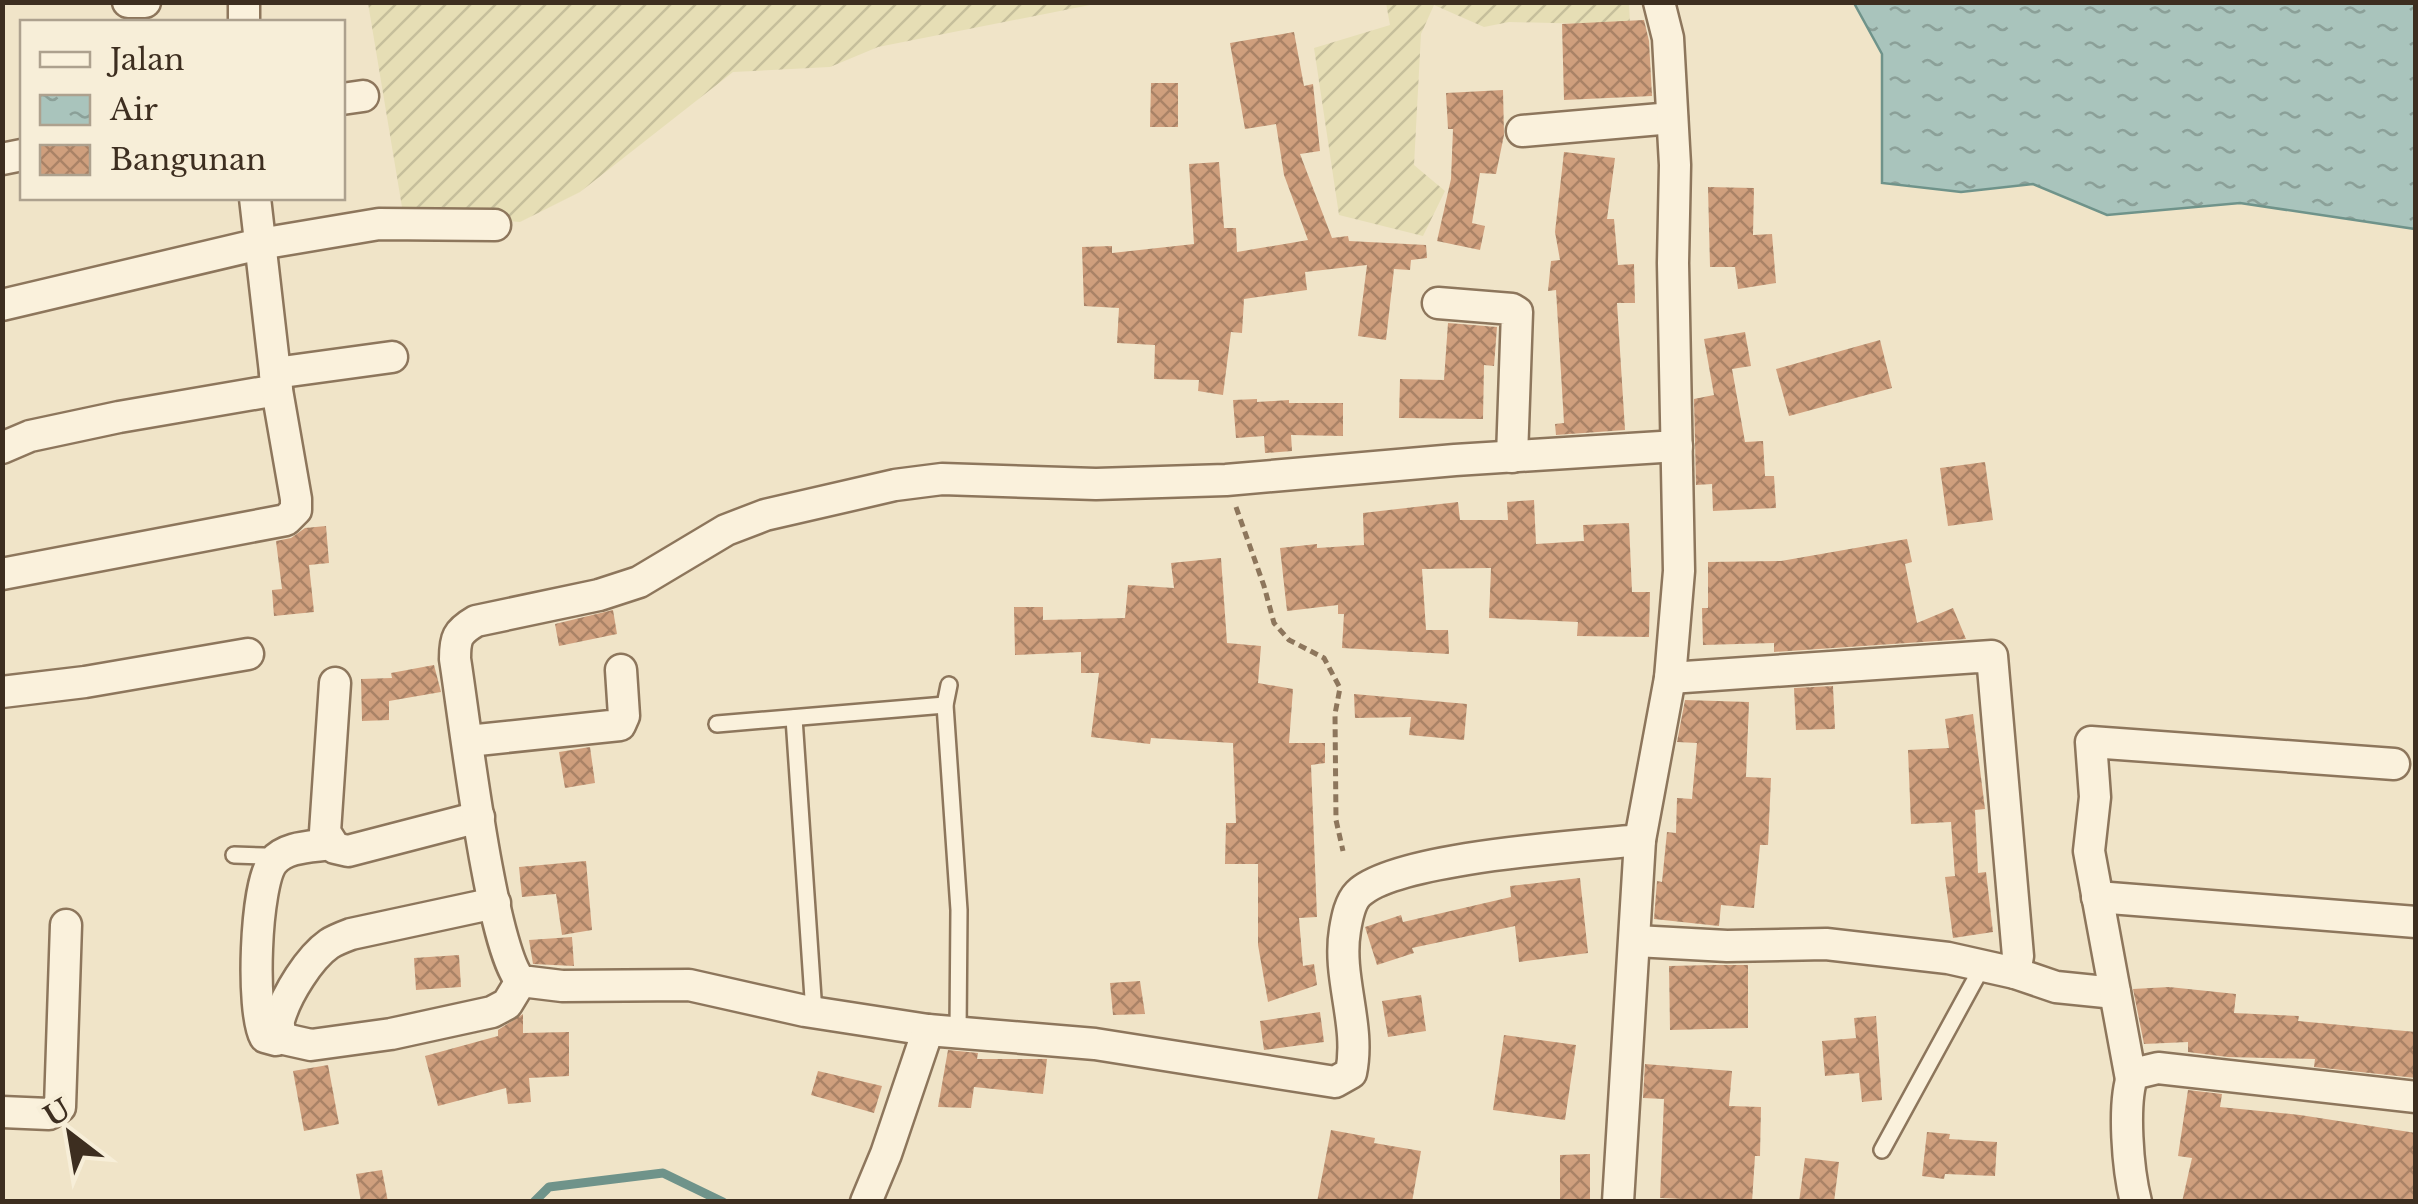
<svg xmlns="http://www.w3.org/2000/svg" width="2418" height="1204" font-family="'Libre Baskerville',serif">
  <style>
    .farmland { fill: url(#farmland-furrows) }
    .water { fill: url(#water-ripples); stroke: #6f938a; stroke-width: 2.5 }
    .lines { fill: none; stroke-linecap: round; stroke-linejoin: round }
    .stream { stroke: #6f938a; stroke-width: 9 }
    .building { fill: url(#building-cross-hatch) }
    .lane-casing { stroke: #8d765c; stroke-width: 20 }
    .street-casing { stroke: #8d765c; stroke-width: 35 }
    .path { stroke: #8d765c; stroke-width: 5; stroke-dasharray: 8 5; stroke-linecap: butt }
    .lane { stroke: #faf1dc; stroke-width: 15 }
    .street { stroke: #faf1dc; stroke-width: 30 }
  </style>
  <defs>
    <pattern id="farmland-furrows" width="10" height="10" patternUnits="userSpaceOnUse" patternTransform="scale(2.5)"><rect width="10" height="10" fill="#e6deb5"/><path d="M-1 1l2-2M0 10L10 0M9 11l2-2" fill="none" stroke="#c6bf9b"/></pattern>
    <pattern id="water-ripples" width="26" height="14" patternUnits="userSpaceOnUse" patternTransform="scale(2.5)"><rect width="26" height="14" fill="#a9c4bc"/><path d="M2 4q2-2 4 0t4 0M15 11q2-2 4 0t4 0" fill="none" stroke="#8ba098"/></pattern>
    <pattern id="building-cross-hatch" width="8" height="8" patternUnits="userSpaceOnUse" patternTransform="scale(2.5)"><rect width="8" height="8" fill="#cf9f7d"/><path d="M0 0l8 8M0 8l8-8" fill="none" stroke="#a98266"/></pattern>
  </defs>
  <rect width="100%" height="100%" fill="#f0e4c8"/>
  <!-- farmland -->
  <g class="farmland">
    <path d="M368,3H1100L878,47L830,67L733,72L580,192L520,222L403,213Z"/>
    <path d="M1386,3H1629L1630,25L1509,22L1484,27L1434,5L1421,34L1414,165L1445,191L1423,236L1339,215L1314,48L1390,25Z"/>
  </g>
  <!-- water -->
  <path class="water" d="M1854,3H2415V229L2240,203L2107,215L2033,184L1961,192L1882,183V54Z"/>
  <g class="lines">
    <!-- stream -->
    <path class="stream" d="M534,1202L549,1187L663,1173L723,1202"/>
  </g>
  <!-- building -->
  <g class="building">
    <path d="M1644,20L1649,41L1652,96L1564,100L1562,24Z"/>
    <path d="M1294,32L1304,86L1313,84L1320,151L1300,154L1332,238L1348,236L1349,241L1426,245L1427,258L1411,260L1410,270L1394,269L1386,340L1358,336L1367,265L1305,272L1307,290L1244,299L1242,333L1231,332L1223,395L1198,391L1199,380L1154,379L1155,345L1117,343L1119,308L1084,306L1082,247L1112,246V253L1194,244L1189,164L1219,162L1224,228H1236L1237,252L1308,240L1284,175L1276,124L1245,129L1230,43Z"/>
    <path d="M1151,83H1178V127H1150Z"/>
    <path d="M1503,90L1504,135L1496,174L1480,173L1472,223L1485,226L1480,250L1437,241L1451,179L1453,129H1448L1446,93Z"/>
    <path d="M1564,152L1615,158L1607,219H1614L1618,265L1634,264L1635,303H1617L1625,430L1556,435L1555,424L1564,423L1556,290L1548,291L1551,261L1560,260L1555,232Z"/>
    <path d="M1708,187L1754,188L1753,235L1772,234L1776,283L1738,289L1735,267H1710Z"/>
    <path d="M1448,323L1497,327L1494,366L1484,365L1483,419L1399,418L1400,379L1444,380Z"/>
    <path d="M1745,332L1751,366L1732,369L1745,442L1763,441L1765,476H1774L1776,508L1713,511L1712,484L1696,485L1694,399L1714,395L1704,339Z"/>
    <path d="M1880,340L1892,388L1789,416L1776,369Z"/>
    <path d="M1257,399V402L1289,400V403H1343V436L1291,435L1292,451L1265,453L1264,436L1236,438L1233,400Z"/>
    <path d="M1985,462L1993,520L1948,526L1940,468Z"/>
    <path d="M1534,500L1536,544L1584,541L1583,525L1629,523L1632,592H1650L1649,637L1577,636L1578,622L1489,618L1491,568L1422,569L1426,630H1448L1449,654L1342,648L1344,614H1338V605L1287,611L1280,548L1317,544V548L1364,545L1363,513L1458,502L1460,520H1508L1507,502Z"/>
    <path d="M326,526L329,563L309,565L314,612L274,616L272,590L282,589L276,541L291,538L305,528Z"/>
    <path d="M1907,539L1912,562L1905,564L1917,623L1953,608L1966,639L1774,652V643L1703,645L1702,608H1708V562L1781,561Z"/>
    <path d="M1221,558L1227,643L1261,646L1258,683L1293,689L1289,743H1325V763L1311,765L1317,917L1299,918L1303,966L1314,964L1317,985L1268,1002L1258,945V864H1225L1226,823H1236L1233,743L1151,738L1150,744L1091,737L1099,673H1081V652L1015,655L1014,607H1043V620L1125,618L1128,585L1174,588L1171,563Z"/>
    <path d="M613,610L617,634L559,646L555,624Z"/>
    <path d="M434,665L441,692L389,701V720L362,721L361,679L392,678L391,673Z"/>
    <path d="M1833,686L1835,729L1796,730L1794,688Z"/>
    <path d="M1354,694L1467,704L1464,740L1409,735L1411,717L1355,718Z"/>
    <path d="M1685,700L1749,702L1746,777L1771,778L1768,845H1760L1754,908L1721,905L1719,926L1654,919L1657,881L1662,882L1667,832L1676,833L1677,798L1692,799L1697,743L1677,742Z"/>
    <path d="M1973,714L1985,809L1975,810L1978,873L1986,872L1993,932L1953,938L1945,877L1955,876L1951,822L1911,824L1908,750L1949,748L1945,719Z"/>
    <path d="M590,747L595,783L565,788L559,752Z"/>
    <path d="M586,861L592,930L562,935L556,894L522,897L519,867Z"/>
    <path d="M1580,878L1588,953L1519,962L1515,926L1412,948L1414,953L1377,965L1365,927L1401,915L1403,922L1511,897L1510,886Z"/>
    <path d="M572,937L574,966L533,964L529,940Z"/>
    <path d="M459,955L461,987L416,990L414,958Z"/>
    <path d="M1713,965H1748V1028L1670,1030L1669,966Z"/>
    <path d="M1140,981L1145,1014L1113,1015L1110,983Z"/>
    <path d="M2169,987L2236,994L2234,1013L2299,1016L2298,1021L2416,1032V1078L2314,1067L2315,1059L2228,1057L2188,1052V1042L2144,1044L2133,989Z"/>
    <path d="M1421,995L1426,1031L1388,1037L1382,1001Z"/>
    <path d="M1320,1012L1324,1042L1264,1050L1260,1021Z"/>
    <path d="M523,1014V1033L569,1032V1076L529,1078L531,1102L508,1104L506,1088L438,1106L425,1056L498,1036V1030Z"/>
    <path d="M1876,1016L1882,1100L1862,1102L1859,1073L1825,1076L1822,1041L1856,1038L1854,1018Z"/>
    <path d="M1504,1035L1576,1045L1565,1120L1493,1110Z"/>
    <path d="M948,1050L978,1053L977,1059H1047L1043,1094L974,1087L971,1108L938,1107Z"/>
    <path d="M1645,1064L1732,1071L1729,1106L1761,1107L1760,1156H1755L1752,1202L1660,1198L1664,1099L1643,1098Z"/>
    <path d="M328,1065L339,1124L304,1131L293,1071Z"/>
    <path d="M818,1071L882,1086L874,1113L811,1095Z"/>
    <path d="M2188,1090L2222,1094L2220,1107L2300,1115L2416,1133V1202H2182L2192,1158L2178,1156Z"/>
    <path d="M1331,1130L1375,1138L1374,1143L1421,1151L1412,1202H1317Z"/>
    <path d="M1927,1132L1950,1134L1949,1139L1997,1142L1995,1176L1945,1174L1944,1179L1922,1176Z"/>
    <path d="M1590,1154V1202H1560V1155Z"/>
    <path d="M1805,1158L1839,1162L1834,1202H1799Z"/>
    <path d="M382,1170L388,1202H361L356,1174Z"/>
  </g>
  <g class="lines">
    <!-- lane casing -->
    <g class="lane-casing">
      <g id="lane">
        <path d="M949,685L945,705L959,910L958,1033"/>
        <path d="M794,718L814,1013"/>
        <path d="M717,724L945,705"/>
        <path d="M234,855L264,856L273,861"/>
        <path d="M1882,1150L1982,967"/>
      </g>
    </g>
    <!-- street casing -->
    <g class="street-casing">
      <g id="street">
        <path d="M128,2H145"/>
        <path d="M244,2V22"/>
        <path d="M342,99L363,96"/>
        <path d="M1522,131L1672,118"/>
        <path d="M2,159L22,155"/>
        <path d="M1438,303L1512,309L1517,312L1512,457"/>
        <path d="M2,305L260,244L379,224L495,225"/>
        <path d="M275,373L392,357"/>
        <path d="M2,448L30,436L119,417L277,390L255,198"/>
        <path d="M2,574L286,520L296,510V499L277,390"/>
        <path d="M335,683L325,832L335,848L348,851L479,817"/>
        <path d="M2,692L85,682L248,654"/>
        <path d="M468,741L620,725L624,716L621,670"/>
        <path d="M2097,897L2416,922"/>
        <path d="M495,903L351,934C343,937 335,940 329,944C309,958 287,994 280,1017C277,1025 280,1032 284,1039L311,1045L391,1034L492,1012L507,1004L521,981"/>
        <path d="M1636,941L1727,946L1826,944L1948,958L2015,973L2018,956L1992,656L1670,678"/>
        <path d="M2015,973L2056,987L2115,993"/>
        <path d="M928,1030L805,1011L689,985L562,986L521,981C491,951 464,715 455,659C455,638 457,632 476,621L599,595L639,582L726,530L765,515L895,485L942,479L1096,484L1226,480L1455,460L1677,446"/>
        <path d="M276,1040L265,1037C251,1012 255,884 273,862C286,846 312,847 331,844"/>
        <path d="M2131,1079L2089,851L2095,797L2091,742L2394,764"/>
        <path d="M2,1112L49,1114L60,1107L66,925"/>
        <path d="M866,1202L886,1154L928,1030L1095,1044L1335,1082L1351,1073C1361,1025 1337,978 1345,930C1347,918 1350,902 1358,894C1395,857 1583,846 1640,840"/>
        <path d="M1618,1202L1640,840L1670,678L1679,571L1673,263L1675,165L1668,38L1659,2"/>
        <path d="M2136,1202C2128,1171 2122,1103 2133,1074L2158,1068L2416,1097"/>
      </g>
    </g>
    <!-- path -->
    <path class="path" d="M1236,507L1264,586L1274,623L1289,640L1324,658L1340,688L1335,714L1336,820L1343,851"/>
    <!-- lane -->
    <use href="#lane" class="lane"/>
    <!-- street -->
    <use href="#street" class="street"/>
  </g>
  <!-- border -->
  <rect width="2418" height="1204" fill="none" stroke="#3d2e20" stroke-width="10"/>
  <!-- legend -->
  <rect x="20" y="20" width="325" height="180" fill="#f7eed8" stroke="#ada18e" stroke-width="2.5"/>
  <rect x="40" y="52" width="50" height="15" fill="#faf1dc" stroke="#ada18e" stroke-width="2.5"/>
  <text x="110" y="70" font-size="30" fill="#3d2e20">Jalan</text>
  <rect x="40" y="95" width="50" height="30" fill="url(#water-ripples)" stroke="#ada18e" stroke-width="2.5"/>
  <text x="110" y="120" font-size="30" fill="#3d2e20">Air</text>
  <rect x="40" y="145" width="50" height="30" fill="url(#building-cross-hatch)" stroke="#ada18e" stroke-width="2.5"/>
  <text x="110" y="170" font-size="30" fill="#3d2e20">Bangunan</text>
  <!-- north arrow -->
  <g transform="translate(70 1134) rotate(329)" stroke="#f7eed8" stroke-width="8" paint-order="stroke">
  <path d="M0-8L18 38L0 25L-18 38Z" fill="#3d2e20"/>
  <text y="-15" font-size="28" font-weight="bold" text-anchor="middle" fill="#3d2e20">U</text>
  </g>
</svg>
